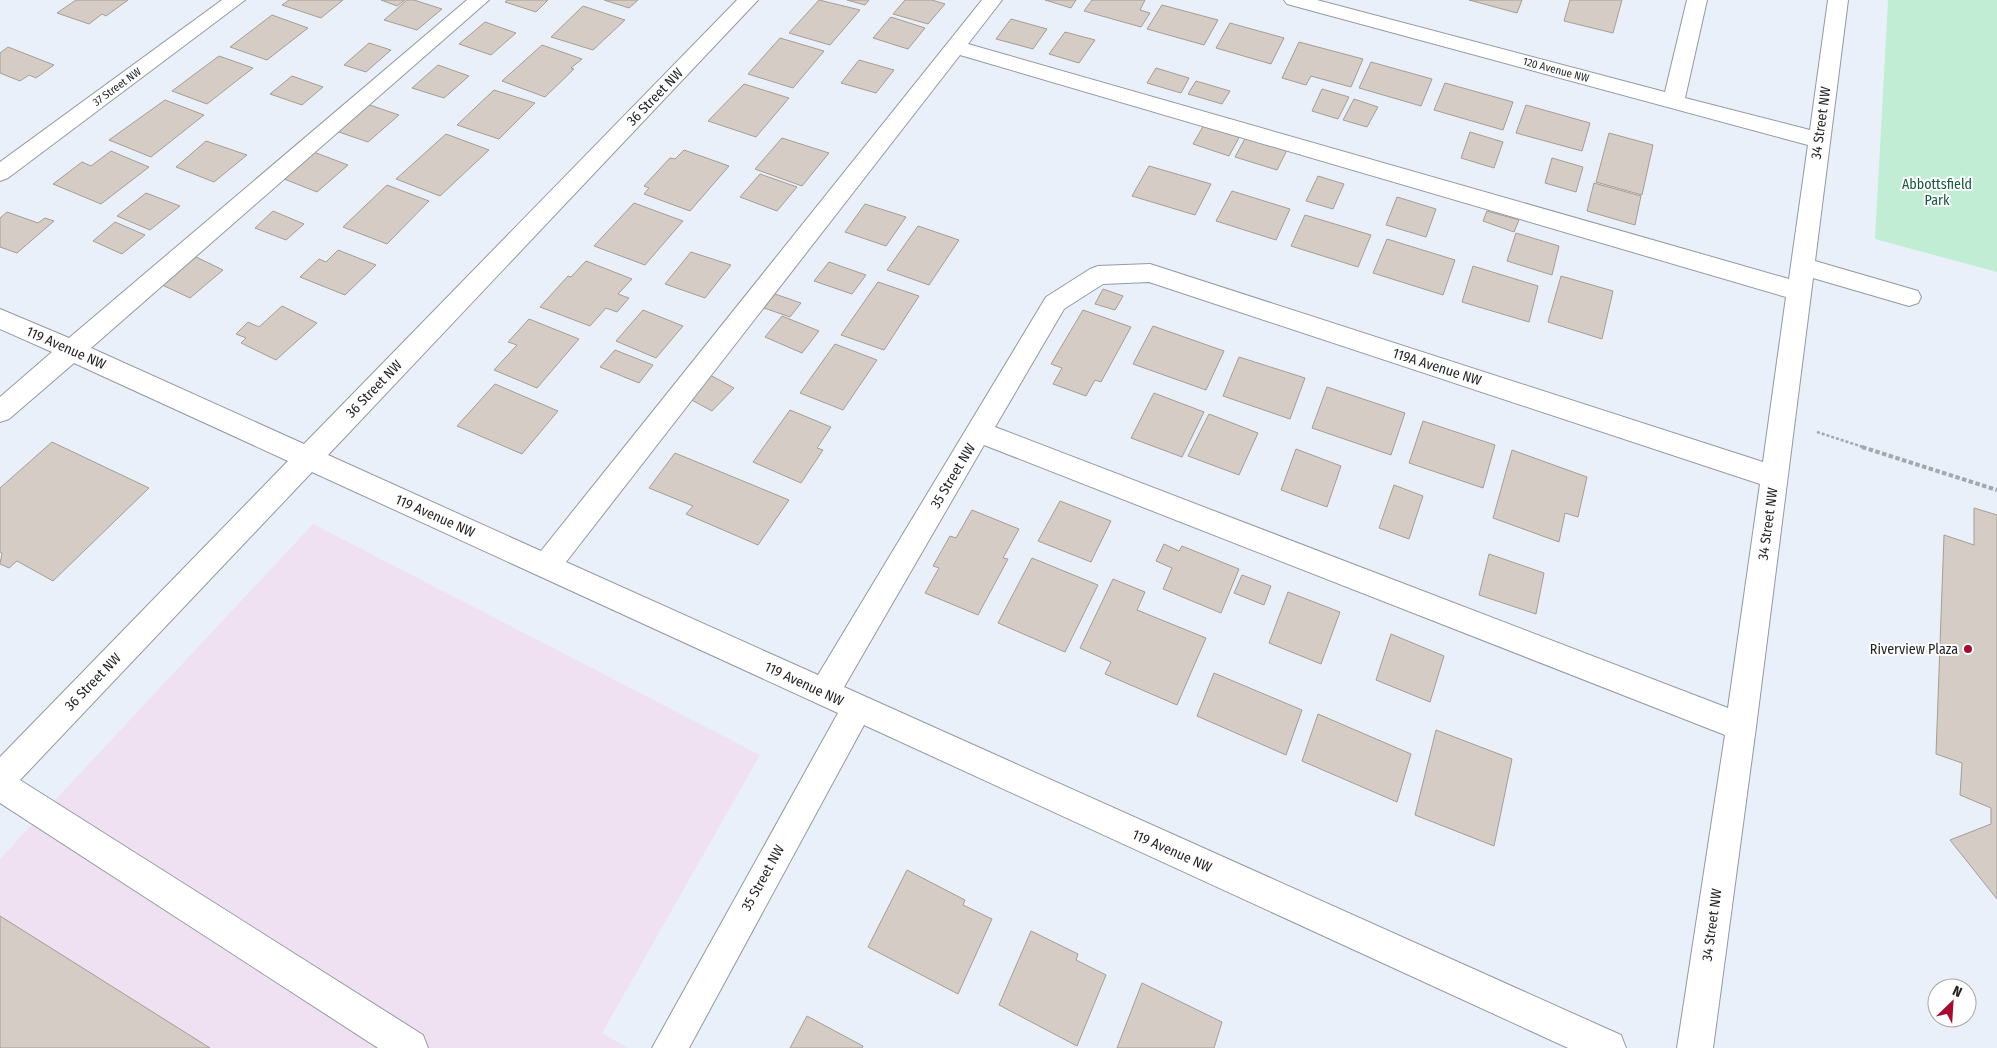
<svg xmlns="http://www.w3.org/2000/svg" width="1997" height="1048" font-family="'Fira Sans Condensed',sans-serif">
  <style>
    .commercial { fill: #efe0f2 }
    .green { fill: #c1edd4 }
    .building { fill: #d5cdc5; stroke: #a59d95 }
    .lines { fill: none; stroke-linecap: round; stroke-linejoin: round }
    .minor-casing { stroke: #939aa2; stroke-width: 2 }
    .path-far1 { stroke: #a3a8af; stroke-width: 2.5; stroke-dasharray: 3 2; stroke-linecap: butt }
    .path { stroke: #a3a8af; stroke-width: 4; stroke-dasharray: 4.5 2.5; stroke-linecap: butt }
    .minor { fill: #fff; fill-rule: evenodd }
    .poi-dot { fill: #a60b30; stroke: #fff; stroke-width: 2 }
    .labels { text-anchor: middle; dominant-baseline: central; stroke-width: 4; stroke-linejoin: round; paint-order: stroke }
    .far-street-label { font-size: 11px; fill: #1e2023; stroke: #fff }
    .street-label { font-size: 14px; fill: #1e2023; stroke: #fff }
    .park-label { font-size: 14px; fill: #155a3d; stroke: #fff }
    .poi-label { font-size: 14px; fill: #1e2023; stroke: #fff; text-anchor: end }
  </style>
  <rect width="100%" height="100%" fill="#e9f0f9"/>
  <!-- commercial -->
  <path class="commercial" d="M313,524L760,755L602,1033L628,1048H0V859Z"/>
  <!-- green -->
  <path class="green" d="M1888,0H1997V272L1875,239Z"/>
  <!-- building -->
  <g class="building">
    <path d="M76,0H128L106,16L102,14L89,24L57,13Z"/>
    <path d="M289,0H343L321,18L282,5Z"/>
    <path d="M381,0H405L397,6Z"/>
    <path d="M407,0H414L442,9L417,30L384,20Z"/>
    <path d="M507,0H548L536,12L505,2Z"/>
    <path d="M604,0H638L629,8Z"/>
    <path d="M819,0L860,10L830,45L789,33Z"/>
    <path d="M847,0H869L865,5Z"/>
    <path d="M905,0H932L945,4L928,24L893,14Z"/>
    <path d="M1045,0H1076L1071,8Z"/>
    <path d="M1092,0H1145L1140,10L1150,13L1141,27L1084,11Z"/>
    <path d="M1469,0H1522L1517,13Z"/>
    <path d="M1570,0H1622L1613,33L1564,21Z"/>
    <path d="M1162,5L1218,20L1204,45L1147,29Z"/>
    <path d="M583,6L625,20L593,50L551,37Z"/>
    <path d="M272,15L308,28L267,60L230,47Z"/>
    <path d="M891,17L925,28L908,49L873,38Z"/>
    <path d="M1011,19L1047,29L1033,49L996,39Z"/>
    <path d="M485,22L516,33L491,55L459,44Z"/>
    <path d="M1230,23L1284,38L1271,64L1216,48Z"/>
    <path d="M1065,32L1095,40L1079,63L1049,54Z"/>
    <path d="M780,38L824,51L793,88L748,74Z"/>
    <path d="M1299,42L1363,59L1351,87L1311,76L1306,85L1282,78Z"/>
    <path d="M369,43L391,50L366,72L344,65Z"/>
    <path d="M542,45L582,59L571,68L574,69L545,97L502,81Z"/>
    <path d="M8,47L54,65L36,78L29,75L20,81L0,73V53Z"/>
    <path d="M219,56L253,68L207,104L172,91Z"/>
    <path d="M859,60L894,70L876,93L841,83Z"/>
    <path d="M1371,62L1432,79L1421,106L1359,88Z"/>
    <path d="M438,65L469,76L444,98L412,88Z"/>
    <path d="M1156,68L1189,78L1181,93L1147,83Z"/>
    <path d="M292,76L323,87L302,105L270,94Z"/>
    <path d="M1196,81L1230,91L1222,104L1188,94Z"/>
    <path d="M1445,83L1513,102L1503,130L1434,110Z"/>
    <path d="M744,84L789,98L756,137L708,121Z"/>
    <path d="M1322,89L1349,97L1338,119L1312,111Z"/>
    <path d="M494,90L535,103L499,139L457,125Z"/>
    <path d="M1354,99L1378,107L1367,127L1343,120Z"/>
    <path d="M165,100L204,115L151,157L109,140Z"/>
    <path d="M364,103L399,115L368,142L333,130Z"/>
    <path d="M1526,105L1590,123L1582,151L1516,133Z"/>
    <path d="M1205,123L1241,134L1229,156L1193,144Z"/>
    <path d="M1470,132L1503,142L1494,168L1461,158Z"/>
    <path d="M1609,133L1653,145L1642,195L1596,182Z"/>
    <path d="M446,134L489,150L440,196L396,179Z"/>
    <path d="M1247,135L1288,148L1277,170L1235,157Z"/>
    <path d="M782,138L829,153L802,186L755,169Z"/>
    <path d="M206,141L247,155L214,182L176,167Z"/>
    <path d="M684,150L729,166L690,211L644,194L649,188L644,186L670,158L675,159Z"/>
    <path d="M111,151L149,167L101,204L53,184L82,162L91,166Z"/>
    <path d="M311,151L348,165L317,192L279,177Z"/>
    <path d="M1552,158L1583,167L1576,192L1545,183Z"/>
    <path d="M1149,166L1211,184L1195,215L1132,196Z"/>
    <path d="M760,174L797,187L777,211L740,197Z"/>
    <path d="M1318,176L1344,184L1333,209L1306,201Z"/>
    <path d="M1594,183L1641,196L1635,225L1587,211Z"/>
    <path d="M387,185L429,201L387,244L343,227Z"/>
    <path d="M1232,191L1290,209L1276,240L1216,221Z"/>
    <path d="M146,193L180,206L150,230L117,216Z"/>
    <path d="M1397,197L1436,209L1426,237L1386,225Z"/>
    <path d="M634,203L683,221L645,265L594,246Z"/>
    <path d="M865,204L906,217L886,246L845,232Z"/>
    <path d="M273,211L304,224L286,240L255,228Z"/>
    <path d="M1487,211L1519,220L1514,232L1483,221Z"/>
    <path d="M7,212L38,223L45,218L54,221L17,253L0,247V218Z"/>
    <path d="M1305,215L1371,235L1358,267L1291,246Z"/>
    <path d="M115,222L145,235L122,254L93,241Z"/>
    <path d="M918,226L959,240L929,285L887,270Z"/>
    <path d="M1516,233L1559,246L1552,275L1507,261Z"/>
    <path d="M1387,239L1455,260L1443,295L1373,273Z"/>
    <path d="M338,250L376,265L345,295L300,277L319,259L326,262Z"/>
    <path d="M691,252L731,265L705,298L665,284Z"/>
    <path d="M192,255L223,270L190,298L158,283Z"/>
    <path d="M586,261L632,279L618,294L629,298L617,312L606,308L590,326L540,307L568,276L571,277Z"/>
    <path d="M829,262L866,275L852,294L814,281Z"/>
    <path d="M1473,266L1538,286L1529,322L1462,302Z"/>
    <path d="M1561,276L1613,291L1602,339L1548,322Z"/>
    <path d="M878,282L919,296L884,350L841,335Z"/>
    <path d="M1103,289L1123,296L1115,310L1095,304Z"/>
    <path d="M775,294L801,303L790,317L764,308L768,303L760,301L763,296L771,299Z"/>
    <path d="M282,306L317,323L276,360L241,343L246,338L236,334L248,322L259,327Z"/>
    <path d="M643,310L683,326L656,358L616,341Z"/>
    <path d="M1083,310L1131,327L1101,382L1095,380L1086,396L1053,384L1062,368L1051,364Z"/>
    <path d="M782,316L819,331L802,353L765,337Z"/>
    <path d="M529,319L579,339L537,388L494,370L517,345L508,342Z"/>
    <path d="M1153,326L1224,351L1206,390L1133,364Z"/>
    <path d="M835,344L877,360L843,410L800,393Z"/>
    <path d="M615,350L653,365L639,383L600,367Z"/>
    <path d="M1239,357L1305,378L1290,419L1223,396Z"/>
    <path d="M710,375L734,388L712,411L688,398Z"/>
    <path d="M495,384L558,411L522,454L457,426Z"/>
    <path d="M1327,387L1405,413L1391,455L1312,428Z"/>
    <path d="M1154,393L1204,412L1182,457L1131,438Z"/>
    <path d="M790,410L831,427L817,448L823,450L801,483L753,462Z"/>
    <path d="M1209,414L1258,433L1239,475L1188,456Z"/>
    <path d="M1423,421L1495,445L1483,488L1409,463Z"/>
    <path d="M52,442L149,488L53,581L17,561L9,568L0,564L2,553L0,552V488Z"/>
    <path d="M1296,449L1341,466L1327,507L1281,490Z"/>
    <path d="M1512,450L1587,477L1578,517L1565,513L1559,542L1493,518Z"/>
    <path d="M675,453L789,500L758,545L686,514L693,506L649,488Z"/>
    <path d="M1394,485L1423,496L1409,539L1379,528Z"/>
    <path d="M1060,501L1111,521L1091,562L1038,541Z"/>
    <path d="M1974,508L1997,515V899L1950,840L1991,824V808L1960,795L1962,763L1936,754L1944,535L1974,545Z"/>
    <path d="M972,510L1019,529L1003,558L1008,559L978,615L925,593L939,568L933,566L950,536L956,538Z"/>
    <path d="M1164,544L1179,551L1182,546L1239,569L1221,613L1163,589L1172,568L1156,561Z"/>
    <path d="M1489,554L1544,573L1536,614L1479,595Z"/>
    <path d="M1032,558L1098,585L1065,652L998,623Z"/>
    <path d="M1242,575L1271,586L1264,605L1234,593Z"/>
    <path d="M1113,579L1145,592L1137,610L1206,638L1177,705L1105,674L1111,662L1080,648Z"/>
    <path d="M1288,592L1340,612L1321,664L1269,643Z"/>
    <path d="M1391,634L1444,656L1430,702L1376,680Z"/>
    <path d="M1214,673L1302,710L1286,755L1197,716Z"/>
    <path d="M1318,714L1411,754L1397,802L1302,761Z"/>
    <path d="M1436,730L1512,759L1494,846L1415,815Z"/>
    <path d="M907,870L965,900L963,905L992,919L958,994L868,947Z"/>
    <path d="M0,916L210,1048H0Z"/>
    <path d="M1031,931L1078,954L1076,960L1106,975L1077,1046L999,1005Z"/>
    <path d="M1142,983L1222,1022L1214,1048H1117Z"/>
    <path d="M807,1016L863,1046L862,1048H790Z"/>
  </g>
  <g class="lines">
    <!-- minor casing -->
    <g class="minor-casing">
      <g id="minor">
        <path d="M222,0H245L8,178L0,181V162Z"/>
        <path d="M467,0H489L91,348L304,444L737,0H758L328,455L541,551L982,0H1002L968,44L1789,279L1808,145L1287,4L1284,0H1317L1665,92L1687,0H1707L1685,98L1810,130L1828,0H1848L1815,261L1918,291L1921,297L1918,303L1909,306L1813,278L1756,727L1713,1048H1677L1725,735L984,445L844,687L1621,1035L1626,1048H1568L864,725L689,1048H652L838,713L312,472L20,780L423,1035L428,1048H378L0,803V757L288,461L74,363L9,419L0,422V397L52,352L0,329V309L69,338ZM960,55L1786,297L1763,462L1150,264L1098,266L1090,269L1046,297L818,675L566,562ZM1149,282L1760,484L1728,708L995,427L1064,309L1103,284Z"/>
      </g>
    </g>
    <!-- path-far1 -->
    <path class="path-far1" d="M1817,432L1866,448"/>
    <!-- path -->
    <path class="path" d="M1862,447L1997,490"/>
    <!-- minor -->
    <use href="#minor" class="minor"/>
  </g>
  <!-- markers -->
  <circle class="poi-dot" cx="1968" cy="649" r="5"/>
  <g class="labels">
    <!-- far-street labels -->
    <g class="far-street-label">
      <text transform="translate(1556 70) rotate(15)">120 Avenue NW</text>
      <text transform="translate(117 87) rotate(-36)">37 Street NW</text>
    </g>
    <!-- street labels -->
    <g class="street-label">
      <text transform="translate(655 97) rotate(-46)">36 Street NW</text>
      <text transform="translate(1821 123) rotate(-82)">34 Street NW</text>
      <text transform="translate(66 348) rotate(24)">119 Avenue NW</text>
      <text transform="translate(1437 367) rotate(18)">119A Avenue NW</text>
      <text transform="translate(374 389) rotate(-46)">36 Street NW</text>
      <text transform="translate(953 476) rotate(-59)">35 Street NW</text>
      <text transform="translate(435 516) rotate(24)">119 Avenue NW</text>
      <text transform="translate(1768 524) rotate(-82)">34 Street NW</text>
      <text transform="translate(93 682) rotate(-46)">36 Street NW</text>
      <text transform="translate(804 684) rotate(25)">119 Avenue NW</text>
      <text transform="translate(1172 851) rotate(24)">119 Avenue NW</text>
      <text transform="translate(763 878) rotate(-61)">35 Street NW</text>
      <text transform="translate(1712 925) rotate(-82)">34 Street NW</text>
    </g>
    <!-- park labels -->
    <g class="park-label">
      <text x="1937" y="184">Abbottsfield<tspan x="1937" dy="16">Park</tspan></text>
    </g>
    <!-- poi labels -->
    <g class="poi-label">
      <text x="1958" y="649">Riverview Plaza</text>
    </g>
  </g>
  <!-- north arrow -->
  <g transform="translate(1952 1003) rotate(25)"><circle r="24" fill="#ffffff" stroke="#a5a6a7"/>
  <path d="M0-4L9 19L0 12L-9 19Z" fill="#a60b30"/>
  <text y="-8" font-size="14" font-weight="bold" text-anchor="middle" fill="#1e2023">N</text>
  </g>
</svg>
